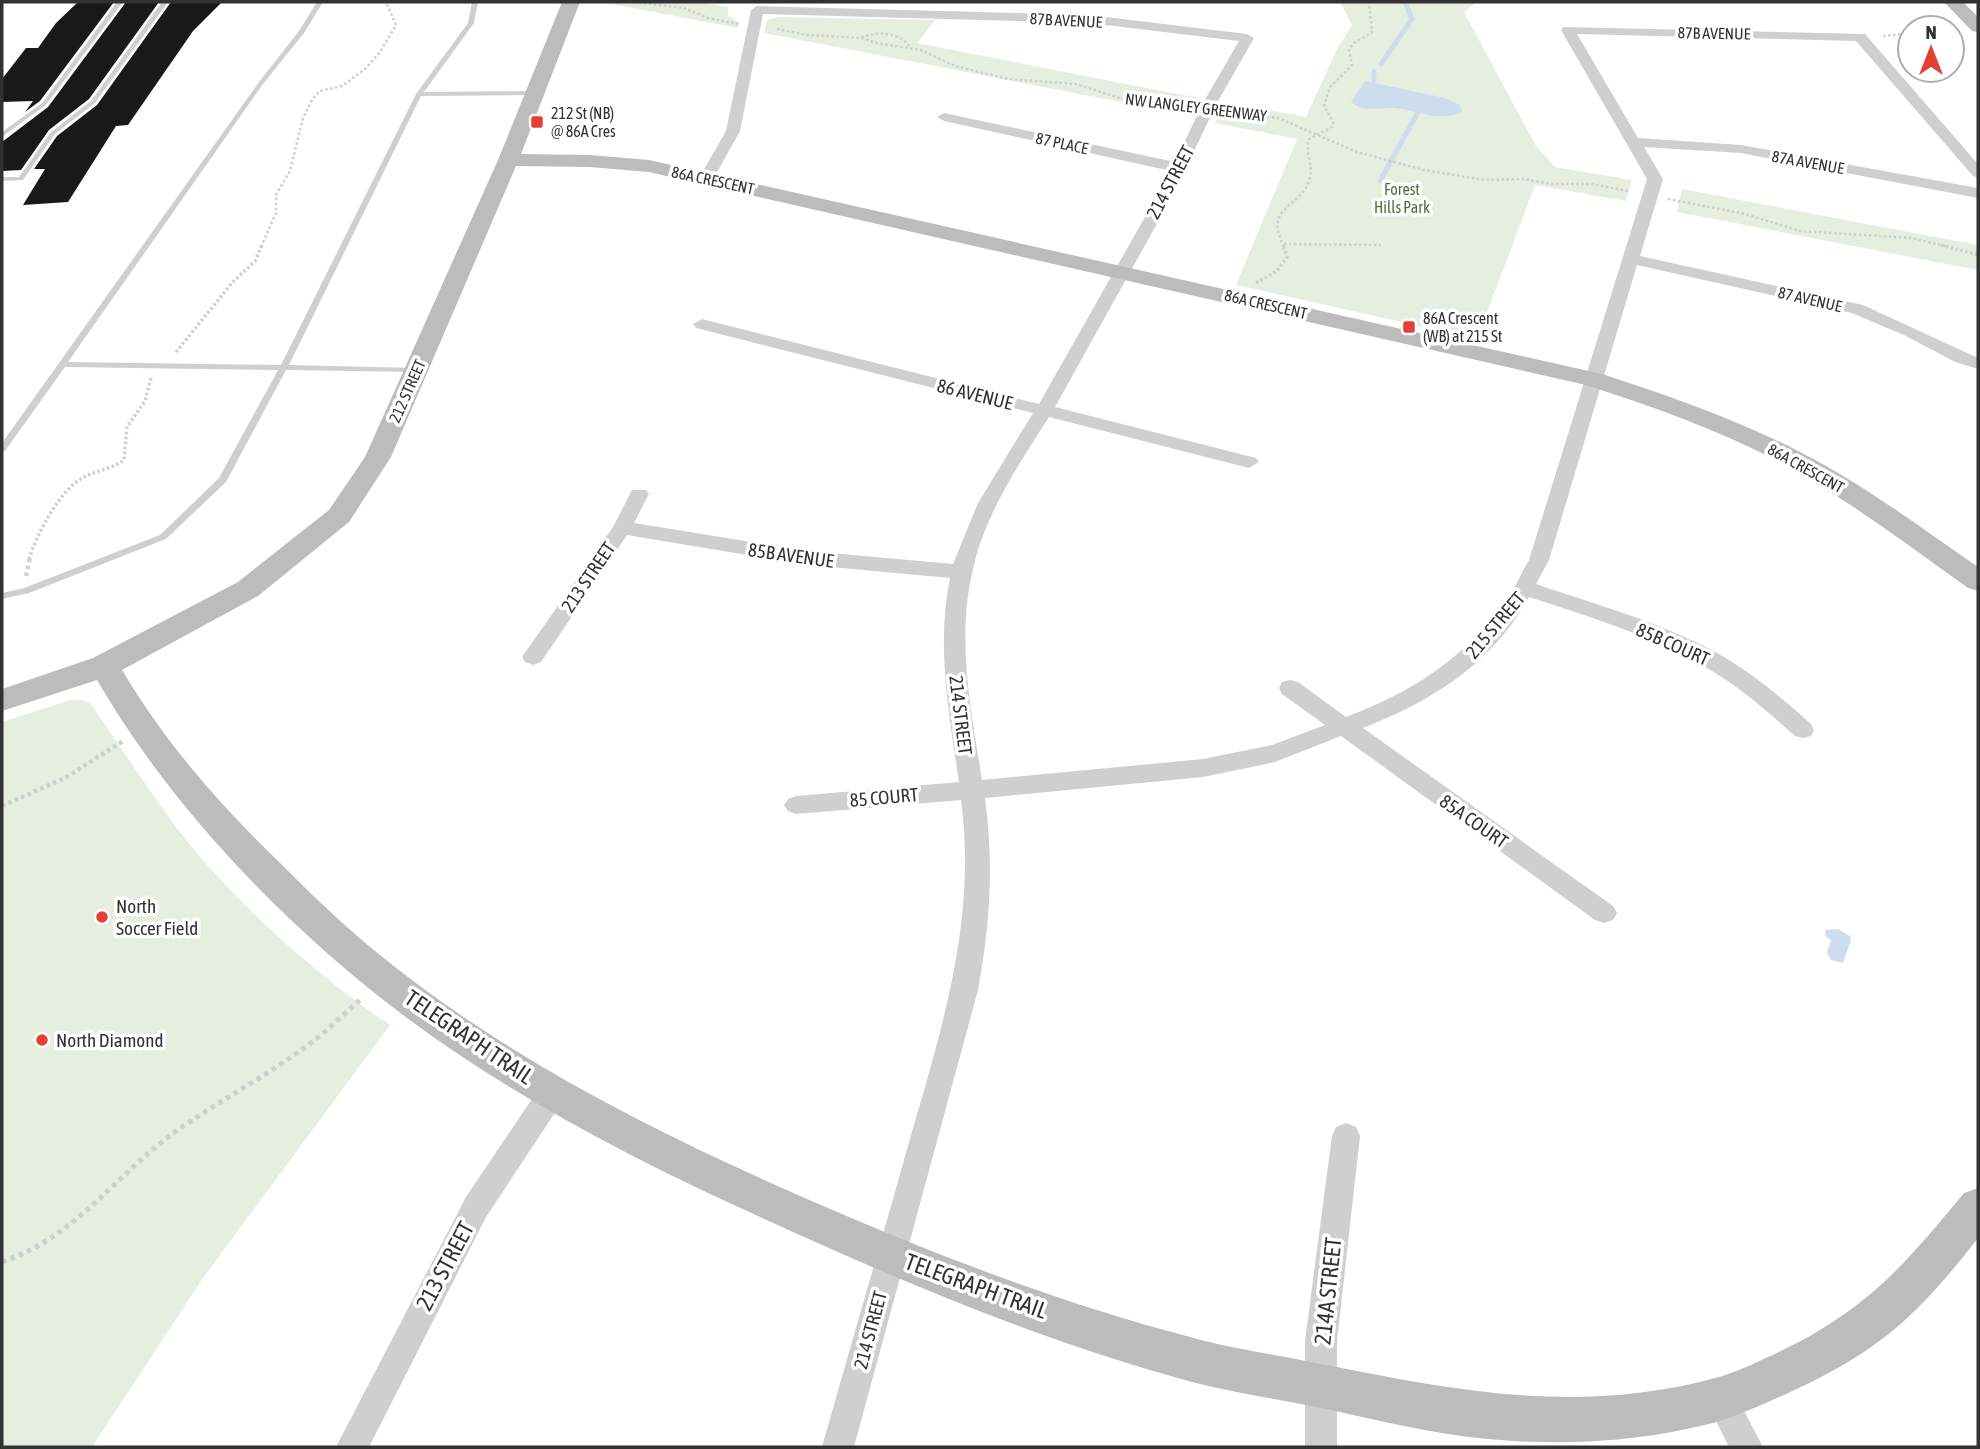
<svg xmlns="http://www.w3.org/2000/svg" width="1980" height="1449" font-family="'Asap Condensed',sans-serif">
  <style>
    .green { fill: #e6eee0 }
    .water { fill: #cddded }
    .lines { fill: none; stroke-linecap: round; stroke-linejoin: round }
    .stream { stroke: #cddded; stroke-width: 5 }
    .building { fill: #191919 }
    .path-far3 { stroke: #cfcfcf; stroke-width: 2.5; stroke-dasharray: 2.5 2.5; stroke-linecap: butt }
    .path-far2 { stroke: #cfcfcf; stroke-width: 3.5; stroke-dasharray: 2.5 2.5; stroke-linecap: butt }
    .path-far1 { stroke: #cfcfcf; stroke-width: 4.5; stroke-dasharray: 3.5 3.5; stroke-linecap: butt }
    .path { stroke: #cfcfcf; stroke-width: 5; stroke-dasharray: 4.5 4.5; stroke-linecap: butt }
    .lane { fill: #cfcfcf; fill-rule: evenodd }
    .street { fill: #cfcfcf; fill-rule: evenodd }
    .secondary { fill: #bcbcbc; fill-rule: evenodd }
    .poi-dot { fill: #e53e37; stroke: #fff; stroke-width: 2.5 }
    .labels { text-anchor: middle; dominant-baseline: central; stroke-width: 7; stroke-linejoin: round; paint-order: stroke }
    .far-street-label { font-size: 16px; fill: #323232; stroke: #fff }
    .far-poi-label { font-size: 16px; fill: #323232; stroke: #fff; text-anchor: start }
    .far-park-label { font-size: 16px; fill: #4f6e3e; stroke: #fff }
    .street-label { font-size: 19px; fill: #323232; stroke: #fff }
    .poi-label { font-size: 19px; fill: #323232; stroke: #fff; text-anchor: start }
    .near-street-label { font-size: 23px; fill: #323232; stroke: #fff }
  </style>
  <rect width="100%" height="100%" fill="#fff"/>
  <!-- green -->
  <g class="green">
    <path d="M601,2H699L728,7V16L739,22L738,28Z"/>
    <path d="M1340,2H1476L1464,12L1536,146L1555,167L1632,180L1626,201L1535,185L1477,339L1236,285L1297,139L1215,123L1225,102L1306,117L1337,49L1352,25Z"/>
    <path d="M778,17L935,20L917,43L1198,98L1188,115L764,33L767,20Z"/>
    <path d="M1682,189L1978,245V270L1677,212Z"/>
    <path d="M70,700H81L90,703C124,751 158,806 195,851C252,917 318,976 390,1025L203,1278L92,1447H2V722Z"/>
  </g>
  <!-- water -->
  <g class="water">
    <path d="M1365,81L1445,98L1460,105L1462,112C1438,123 1418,110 1394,108C1377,107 1366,114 1351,102Z"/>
    <path d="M1838,929L1850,936L1851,940L1843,963L1831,960L1827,952L1831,940L1826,937L1825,930Z"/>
  </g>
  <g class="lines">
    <!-- stream -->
    <g class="stream">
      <path d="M1381,64L1412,19L1405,2"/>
      <path d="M1374,71V81"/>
      <path d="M1380,181L1417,114"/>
    </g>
  </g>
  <!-- building -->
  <g class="building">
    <path d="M78,2H114L40,101L25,112L33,101L2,102V79L26,48H38L56,23Z"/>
    <path d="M126,2H159L89,99L49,130L21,170L2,171V142L48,107Z"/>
    <path d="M171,2H222L193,31L128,125L116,126L68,202L23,205L45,169H34L57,136L97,105Z"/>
  </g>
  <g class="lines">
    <!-- path-far3 -->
    <g class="path-far3">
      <path d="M634,2L684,8L708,18L738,24"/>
      <path d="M777,29L807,35L863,38L876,43L921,50L955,66L1008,79L1076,84L1135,103L1187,108"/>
      <path d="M1883,36L1910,33"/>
      <path d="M861,37C879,32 898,31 910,47"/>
      <path d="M1227,113L1278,118L1357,152L1424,170L1485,180L1524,179L1552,184H1591L1629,191"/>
      <path d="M1668,199L1745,214L1800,231L1912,238L1948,247"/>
      <path d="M1284,244L1381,245"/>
      <path d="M261,247L276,213V195L290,171L303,118L312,100L320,91L342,86L365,69L380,52L396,25L386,2"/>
      <path d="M1284,247C1262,203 1303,210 1310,177C1313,164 1305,153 1309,139L1332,127L1333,122L1324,106L1330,87L1352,65L1349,50L1354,43L1372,32L1369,2"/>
    </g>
    <!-- path-far2 -->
    <g class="path-far2">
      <path d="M1941,245L1978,255"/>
      <path d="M1256,283L1277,271L1287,257L1283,245"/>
      <path d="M176,352L232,283L255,261L262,245"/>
      <path d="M29,559C37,534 60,489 84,477C97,470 112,469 124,460L127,427L145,401L151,378"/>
    </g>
    <!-- path-far1 -->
    <g class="path-far1">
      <path d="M26,576L30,557"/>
      <path d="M2,806L65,778L123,741"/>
    </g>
    <!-- path -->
    <path class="path" d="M2,1262C74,1237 109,1183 167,1138C208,1107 255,1083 297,1053C321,1037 341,1017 362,998"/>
    <!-- lane -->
    <g class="lane">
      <path d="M117,2H123L46,105L2,137V132L42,103Z"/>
      <path d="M162,2H168L95,103L55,134L23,180L2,181V177H19L51,132L91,101Z"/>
      <path d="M317,2H323L304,33L263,84L68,362L281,365L416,94L468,23L472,2H478L474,23L424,92L534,91L537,93L534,95L421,96L289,365L416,368L420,370L416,372L286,370L226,482L166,539L29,593L2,599V593L24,588L160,535L219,478L278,370L65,367L5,451L2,452V443L259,82L299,31Z"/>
    </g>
    <!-- street -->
    <g class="street">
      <path d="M757,6L1089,15L1247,34L1254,38L1217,103L1174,193L1055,407L1256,458L1259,462L1249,468L1049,417C1019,464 985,514 973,569C956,639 971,710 982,780L1203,759L1272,745L1325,725L1282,694L1279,688L1282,682L1290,680L1298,682L1346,717C1412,692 1458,662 1502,607C1513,593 1520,575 1529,560L1647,179L1561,30L1563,27L1865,34L1978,164V178L1973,176L1856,41L1577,34L1638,138L1741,145L1978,188V198L1741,153L1644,147L1663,179L1640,256L1863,305L1978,358V369L1955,362L1906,336L1852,313L1637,265L1549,560L1536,584C1597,605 1660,622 1717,653C1751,672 1782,698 1811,724L1814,730L1811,736L1803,738L1795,736C1765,709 1735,683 1700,664C1647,634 1587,616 1529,597C1493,663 1431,702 1363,728L1613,906L1617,913L1613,920L1604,923L1595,920L1341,736L1275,762L1203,777L985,798C994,864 990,925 978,990L854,1447H822C849,1351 877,1256 904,1160C938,1039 978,927 961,800L796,814L788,811L784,805L788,799L796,796L959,782C949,714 936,646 950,578L808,565L627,535L541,662L533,665L525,662L522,657L613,527L632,490H646L649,494L634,523L808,551L953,564L978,503L1033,413L696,328L693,324L702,319L1039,404L1171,171L944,121L937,117L944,113L1175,162L1203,103L1239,41L1089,23L763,14L740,131L712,181H702L699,178L726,131L751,10Z"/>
      <path d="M552,1081L562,1084L566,1093L562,1102L486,1217L369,1447H336L466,1197L542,1084Z"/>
      <path d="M1346,1123L1356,1127L1360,1136L1337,1341V1447H1305V1341L1332,1136L1336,1127Z"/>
      <path d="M1721,1383L1732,1388L1763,1447H1729L1705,1399L1710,1388Z"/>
    </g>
    <!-- secondary -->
    <g class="secondary">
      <path d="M562,2H580L521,154L590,155L649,160L1602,374C1669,396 1736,419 1800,452C1863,484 1920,527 1978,567V591L1968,588C1908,545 1850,501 1785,465C1722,431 1654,407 1586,385L649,172L590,167L516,166L391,457L349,522L258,596L122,670C164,741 218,803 277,860C310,893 344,926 380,955C508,1059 657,1133 807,1199C931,1253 1059,1303 1190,1337C1228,1348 1267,1353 1306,1361C1447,1389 1575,1417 1719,1377C1740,1371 1759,1361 1779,1352C1866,1310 1903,1267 1964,1193L1978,1188V1238C1916,1318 1877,1353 1784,1395C1761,1405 1737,1416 1713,1423C1631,1444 1545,1447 1461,1436C1410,1429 1361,1416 1311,1406C1271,1398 1231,1392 1192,1382C1047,1343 907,1284 771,1222C644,1165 519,1101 407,1018C288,929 171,808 97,680L2,711V689L93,658L238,582L329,510L365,457L498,160Z"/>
      <path d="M1944,2H1963L1978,17V32L1972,31Z"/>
    </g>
  </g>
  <!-- markers -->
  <g class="poi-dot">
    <rect x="530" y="115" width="14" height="14" rx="3.5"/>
    <rect x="1402" y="320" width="14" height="14" rx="3.5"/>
    <circle cx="102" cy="917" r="7"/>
    <circle cx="42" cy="1040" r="7"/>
  </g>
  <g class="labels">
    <!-- far-street labels -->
    <g class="far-street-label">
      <text transform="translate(1066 20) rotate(3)">87B AVENUE</text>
      <text transform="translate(1714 33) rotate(1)">87B AVENUE</text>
      <text transform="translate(1196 107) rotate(7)">NW LANGLEY GREENWAY</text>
      <text transform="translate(1062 143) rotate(12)">87 PLACE</text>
      <text transform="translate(1808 162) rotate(10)">87A AVENUE</text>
      <text transform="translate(713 180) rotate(12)">86A CRESCENT</text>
      <text transform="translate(1810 299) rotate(13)">87 AVENUE</text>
      <text transform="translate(1266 304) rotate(13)">86A CRESCENT</text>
      <text transform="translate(407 391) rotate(-66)">212 STREET</text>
      <text transform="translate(1806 468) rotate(29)">86A CRESCENT</text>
    </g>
    <!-- far-poi labels -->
    <g class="far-poi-label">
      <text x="551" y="113">212 St (NB)<tspan x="551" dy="18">@ 86A Cres</tspan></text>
      <text x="1423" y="318">86A Crescent<tspan x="1423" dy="18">(WB) at 215 St</tspan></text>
    </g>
    <!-- far-park labels -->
    <g class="far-park-label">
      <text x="1402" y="189">Forest<tspan x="1402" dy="18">Hills Park</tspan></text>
    </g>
    <!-- street labels -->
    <g class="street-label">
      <text transform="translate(1170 182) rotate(-62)">214 STREET</text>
      <text transform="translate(975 394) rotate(14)">86 AVENUE</text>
      <text transform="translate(791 555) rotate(8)">85B AVENUE</text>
      <text transform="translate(588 577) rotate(-56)">213 STREET</text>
      <text transform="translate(1495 625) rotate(-50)">215 STREET</text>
      <text transform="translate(1673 644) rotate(24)">85B COURT</text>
      <text transform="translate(961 715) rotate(83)">214 STREET</text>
      <text transform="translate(884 797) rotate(-5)">85 COURT</text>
      <text transform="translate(1474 821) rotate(35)">85A COURT</text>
      <text transform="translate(870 1330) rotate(-75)">214 STREET</text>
    </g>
    <!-- poi labels -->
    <g class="poi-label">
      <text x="116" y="906">North<tspan x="116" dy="22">Soccer Field</tspan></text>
      <text x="56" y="1040">North Diamond</text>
    </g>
    <!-- near-street labels -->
    <g class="near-street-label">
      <text transform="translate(469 1037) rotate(34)">TELEGRAPH TRAIL</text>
      <text transform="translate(445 1266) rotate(-62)">213 STREET</text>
      <text transform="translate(976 1286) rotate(20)">TELEGRAPH TRAIL</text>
      <text transform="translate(1328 1291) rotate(-84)">214A STREET</text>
    </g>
  </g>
  <!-- border -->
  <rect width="1980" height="1449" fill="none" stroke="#323232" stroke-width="7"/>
  <!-- north arrow -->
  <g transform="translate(1931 49)"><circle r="33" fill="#ffffff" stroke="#adadad" stroke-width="2"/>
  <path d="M0-5L12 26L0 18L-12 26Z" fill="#e53e37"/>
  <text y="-10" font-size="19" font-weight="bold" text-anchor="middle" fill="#323232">N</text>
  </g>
</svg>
